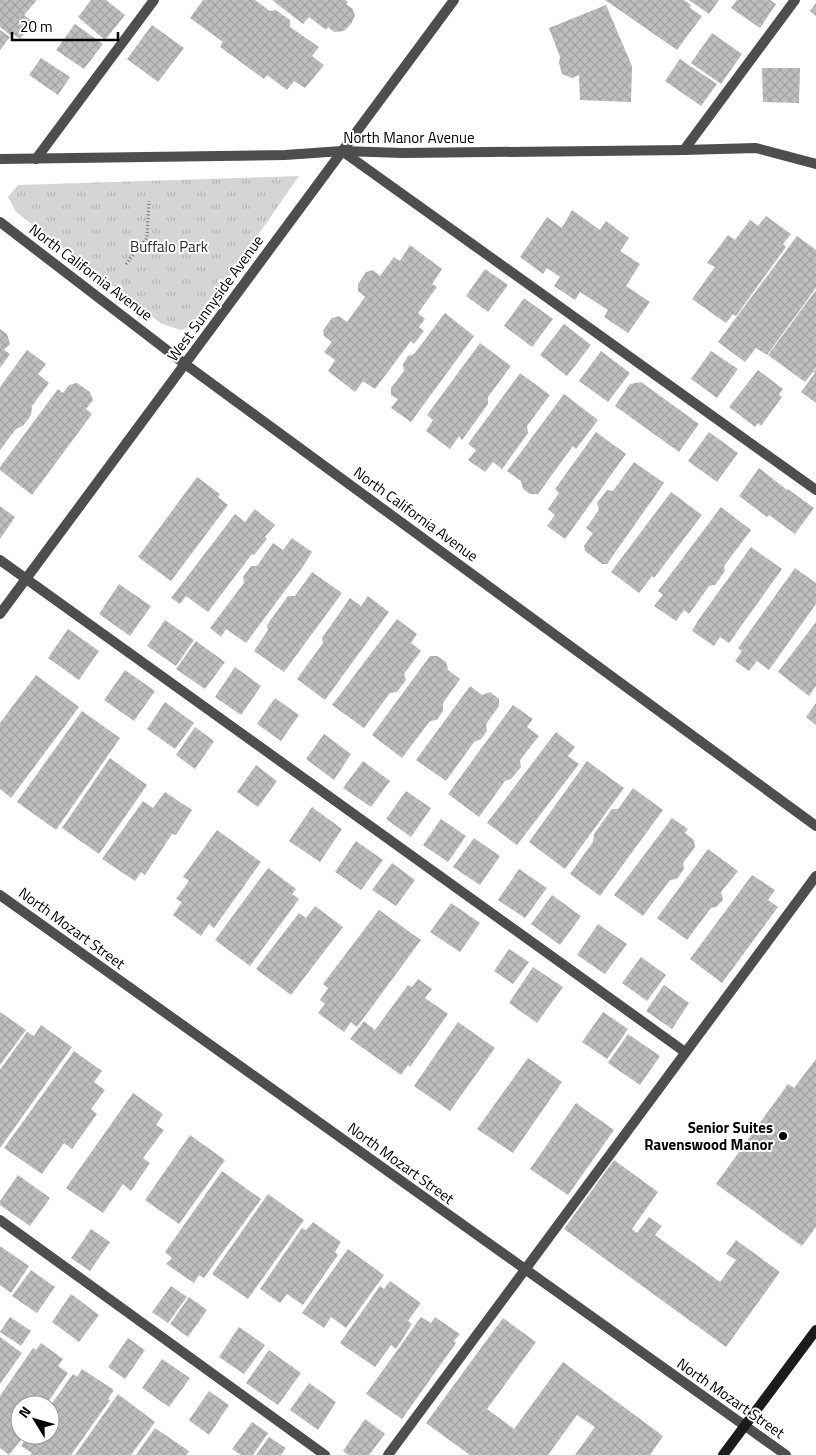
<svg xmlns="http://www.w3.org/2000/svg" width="816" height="1455" font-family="'Titillium Web',sans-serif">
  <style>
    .park { fill: url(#park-tufts) }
    .building { fill: url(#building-cross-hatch) }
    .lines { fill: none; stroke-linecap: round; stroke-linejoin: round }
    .path { stroke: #707070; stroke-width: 3; stroke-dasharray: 1 2.5; stroke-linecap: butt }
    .service { stroke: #4e4e4e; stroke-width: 10 }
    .minor { stroke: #4e4e4e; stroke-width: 10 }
    .secondary { stroke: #1b1b1b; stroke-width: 10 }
    .poi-dot { fill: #000; stroke: #fff; stroke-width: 2 }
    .labels { text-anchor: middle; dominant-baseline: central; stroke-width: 4; stroke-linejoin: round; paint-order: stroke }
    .street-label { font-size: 15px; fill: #000; stroke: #fff }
    .park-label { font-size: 15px; fill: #2c2c2c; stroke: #fff }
    .poi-label { font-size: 15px; font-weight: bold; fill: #000; stroke: #fff; text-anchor: end }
  </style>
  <defs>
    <pattern id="park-tufts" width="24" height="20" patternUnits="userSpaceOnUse" patternTransform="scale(1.25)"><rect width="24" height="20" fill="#d5d5d5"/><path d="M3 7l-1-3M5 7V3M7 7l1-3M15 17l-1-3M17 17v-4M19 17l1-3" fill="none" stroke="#b5b5b5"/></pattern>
    <pattern id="building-cross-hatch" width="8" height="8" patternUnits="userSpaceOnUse" patternTransform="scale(1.25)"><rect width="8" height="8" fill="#bebebe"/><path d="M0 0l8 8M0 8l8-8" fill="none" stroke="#a2a2a2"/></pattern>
  </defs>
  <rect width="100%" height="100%" fill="#fff"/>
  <!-- park -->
  <path class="park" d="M299,176L196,324L181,330L162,324L16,212L8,197L18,185Z"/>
  <!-- building -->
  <g class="building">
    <path d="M0,0H37L24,15L33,22L20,39L12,33L10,35L0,27Z"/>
    <path d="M91,0H106L125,15L105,40L78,17Z"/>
    <path d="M203,0H255L270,11L276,10L290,20V27L319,47L312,56L324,65L305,88L294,81L287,90L267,75L264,79L220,47L223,42L190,18Z"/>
    <path d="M272,0H345L348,2L346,4L353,9L355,16L351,24L344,31L334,32L328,27L326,30L309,17L303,24Z"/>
    <path d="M605,0H684L691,5L690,8L702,16L677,50Z"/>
    <path d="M689,0H719L709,14Z"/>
    <path d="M737,0H770L776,4L760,28L731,8Z"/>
    <path d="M816,3V16L810,11Z"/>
    <path d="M606,5L632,66L631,102L580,100L579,75L572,78L562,74L559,63L560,57L549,28Z"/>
    <path d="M75,24L103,44L84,69L56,50Z"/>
    <path d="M152,25L184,48L158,82L127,59Z"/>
    <path d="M0,30L10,37L0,50Z"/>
    <path d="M712,33L742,54L721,84L691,63Z"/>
    <path d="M41,58L70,77L58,95L29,75Z"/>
    <path d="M680,59L717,84L701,106L665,81Z"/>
    <path d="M762,68H800L799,103L763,102Z"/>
    <path d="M572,210L600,230L606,221L629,238L620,251L640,264L626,286L650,302L628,333L604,317L608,310L580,292L575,300L554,286L560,277L547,268L543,274L520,257L547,217L562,228Z"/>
    <path d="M766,216L791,234L783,244L786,247L736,316L733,314L726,323L692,299L715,267L707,263L728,235L735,240L750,220L758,226Z"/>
    <path d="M797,236L816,250V288L767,355L756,348L745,362L718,342Z"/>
    <path d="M410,245L442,269L432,284L437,287L418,313L425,319L419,327L424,331L414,344L411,341L375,389L363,381L355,392L328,371L335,360L324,352L332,342L324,336L323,330L332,318L339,316L347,322L365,297L358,291V284L366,272L373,270L380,276L394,257L400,261Z"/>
    <path d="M485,269L508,285L488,312L466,296Z"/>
    <path d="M816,290V368L805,382L768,355Z"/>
    <path d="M524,298L553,319L532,347L504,326Z"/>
    <path d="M445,313L474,336L411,422L391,408L398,399L391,395V388L404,371L403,364L408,356L414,354Z"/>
    <path d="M564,324L591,345L567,376L540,355Z"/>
    <path d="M0,329L7,334L10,344L4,350L10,354L0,368Z"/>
    <path d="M480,343L511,366L488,397V404L462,440L459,436L450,449L426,431L433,420L427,415Z"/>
    <path d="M27,350L46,364L38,374L49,383L32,406L31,415L23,426L16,429L0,450V387Z"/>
    <path d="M601,351L630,373L608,402L579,381Z"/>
    <path d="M711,351L738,369L717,398L691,379Z"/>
    <path d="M816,369V403L801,392L815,373L813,372Z"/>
    <path d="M758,370L783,389L779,394L782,397L761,426L758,423L755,427L729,407Z"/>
    <path d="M520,373L550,395L527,426L528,433L502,469L493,462L485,472L468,460L476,450L468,444Z"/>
    <path d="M641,382L699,424L679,452L615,406L630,384Z"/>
    <path d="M77,383L90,392L93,400L86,409L92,414L32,495L0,470V467L58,389L63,393L69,385Z"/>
    <path d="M564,394L598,420L576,449L573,446L538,494H530L523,489L521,481L507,471Z"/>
    <path d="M596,432L626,454L565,539L547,526L555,515L548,509L559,493L555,489Z"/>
    <path d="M709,432L738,453L717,482L688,461Z"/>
    <path d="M634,462L664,483L607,564H602L585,551L584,546L593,533L586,528L599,510L597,503L607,490L613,491Z"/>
    <path d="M759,468L787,490L788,489L814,508L795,534L769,515L767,517L739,496Z"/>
    <path d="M197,477L220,494L218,497L228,505L171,581L138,557Z"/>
    <path d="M671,492L702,515L654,578L652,576L639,593L611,572Z"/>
    <path d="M0,506L15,517L0,539Z"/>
    <path d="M721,507L751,530L724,566L725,571L715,585L709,586L689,614L684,610L676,621L654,606L663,595L658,591Z"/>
    <path d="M255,509L275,525L265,537L267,539L254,555L252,554L208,612L186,596L180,604L171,598L235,514L245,522Z"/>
    <path d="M292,538L312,552L304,565L246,643L226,629L221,637L210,628L244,583L243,577L251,566H257L273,543L283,550Z"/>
    <path d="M751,547L782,569L729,643L720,637L714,646L692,631L699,619Z"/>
    <path d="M795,568L816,583V604L769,670L757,661L749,671L735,661L742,651L738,648Z"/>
    <path d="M312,572L342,593L284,672L254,651L268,630L267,625L288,596H295Z"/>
    <path d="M119,584L151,606L130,636L99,614Z"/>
    <path d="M368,596L389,612L325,700L297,679L323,643L322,638L350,598L361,606Z"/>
    <path d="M397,619L417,634L411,643L421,651L404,674L406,680L397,692L390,693L364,728L332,705Z"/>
    <path d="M165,620L194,640L176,666L147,646Z"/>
    <path d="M816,622V686L809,696L778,672Z"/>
    <path d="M68,629L99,651L79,680L48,658Z"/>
    <path d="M196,641L225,662L205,689L176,669Z"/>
    <path d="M430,656H437L446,662L448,670L460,679L443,703V711L437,720L430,721L402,758L372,735Z"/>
    <path d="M235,667L261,686L241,715L215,697Z"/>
    <path d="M125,670L155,691L134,721L104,700Z"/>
    <path d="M36,675L79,707L11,798L0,789V723Z"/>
    <path d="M470,686L482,695L490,692L499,699V706L486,724L487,731L481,739L474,742L446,781L416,760Z"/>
    <path d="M275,698L299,715L281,741L257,724Z"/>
    <path d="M165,702L194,723L175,749L147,729Z"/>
    <path d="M816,703V725L806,717Z"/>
    <path d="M513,705L533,719L527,727L539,736L520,760L521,767L511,779L505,781L479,817L448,794Z"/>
    <path d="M82,711L120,738L56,830L17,802Z"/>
    <path d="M195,727L214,741L195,769L176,755Z"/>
    <path d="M556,732L575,747L568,756L579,764L517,845L487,823Z"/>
    <path d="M324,734L351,754L334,780L306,759Z"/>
    <path d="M110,758L147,785L99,854L62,828Z"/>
    <path d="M363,761L390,781L371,807L343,788Z"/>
    <path d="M587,761L624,788L565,869L529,842Z"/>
    <path d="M256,765L277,781L258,807L237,792Z"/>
    <path d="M633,788L663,810L600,896L570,874L593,842L594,834L612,809H618Z"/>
    <path d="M406,791L431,808L411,837L386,819Z"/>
    <path d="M165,792L192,810L176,835L172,834L145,875L141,872L135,881L102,859L143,801L153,808Z"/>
    <path d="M312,807L342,829L320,862L289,841Z"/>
    <path d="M672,818L688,829L685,833L694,840L695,847L683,863L684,869L677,879L670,880L643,916L614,895Z"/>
    <path d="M441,819L466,836L448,862L423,845Z"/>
    <path d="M217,830L261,862L214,928L209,924L201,936L173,915L182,902L176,899L189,881L183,877Z"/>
    <path d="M474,838L500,856L480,885L453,867Z"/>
    <path d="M356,841L383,860L361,890L335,872Z"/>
    <path d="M708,849L738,871L721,892L723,900L716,907L711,908L687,940L657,918Z"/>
    <path d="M392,863L415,880L396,906L372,890Z"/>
    <path d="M268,868L296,889L292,894L299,899L250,966L215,940Z"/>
    <path d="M519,869L547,888L525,918L498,900Z"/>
    <path d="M752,875L775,890L768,900L778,907L722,983L690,959Z"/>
    <path d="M552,895L581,916L560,945L531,924Z"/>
    <path d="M451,903L480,923L460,952L430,932Z"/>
    <path d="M315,906L343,927L291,995L256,969L299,913L306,918Z"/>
    <path d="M379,910L421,940L357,1027L351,1022L344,1032L318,1013L325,1004L320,1000L328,988L323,984Z"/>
    <path d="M598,924L627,944L605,974L577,955Z"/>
    <path d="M509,949L529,962L513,984L494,971Z"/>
    <path d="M641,957L666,975L647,1001L622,983Z"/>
    <path d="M533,967L563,987L537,1023L509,1003Z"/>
    <path d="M418,979L432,989L425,998L448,1014L410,1067L408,1065L401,1075L350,1039L364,1021L375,1030L408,985L412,987Z"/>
    <path d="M664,985L689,1003L672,1029L646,1011Z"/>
    <path d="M0,1012L26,1030L0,1065Z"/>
    <path d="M603,1012L628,1029L607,1059L582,1042Z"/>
    <path d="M458,1022L495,1048L450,1111L414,1086Z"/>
    <path d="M41,1025L72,1047L0,1148V1070L27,1032L34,1036Z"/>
    <path d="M628,1034L660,1056L640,1085L608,1063Z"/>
    <path d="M74,1051L102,1071L94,1082L105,1090L91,1109L97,1114L72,1149L64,1143L42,1174L4,1148Z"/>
    <path d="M528,1058L562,1082L513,1153L477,1129Z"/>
    <path d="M816,1059V1227L802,1246L716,1184L788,1084L794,1088Z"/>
    <path d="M133,1093L163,1114L156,1125L164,1130L143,1158L150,1163L131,1191L123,1184L103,1213L66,1188Z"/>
    <path d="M576,1103L614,1130L568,1195L530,1169Z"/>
    <path d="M190,1135L225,1160L179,1224L145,1200Z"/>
    <path d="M614,1160L658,1192L632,1229L637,1233L649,1217L662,1226L655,1235L720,1282L736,1260L726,1254L736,1240L780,1272L726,1347L564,1229Z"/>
    <path d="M222,1171L261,1199L204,1278L199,1275L194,1283L166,1264L172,1258L165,1252Z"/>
    <path d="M18,1175L50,1198L30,1226L0,1205V1201Z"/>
    <path d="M268,1194L304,1220L248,1299L212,1274Z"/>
    <path d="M313,1222L341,1242L335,1252L338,1255L303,1305L287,1294L280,1303L260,1289L302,1228L306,1230Z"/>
    <path d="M91,1229L110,1242L90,1271L71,1258Z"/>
    <path d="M0,1246L29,1266L11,1293L0,1285Z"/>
    <path d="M348,1249L384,1275L346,1328L331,1317L324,1328L302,1313Z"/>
    <path d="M31,1270L55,1287L37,1313L12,1296Z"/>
    <path d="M390,1281L421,1303L408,1321L412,1324L396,1349L391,1345L375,1367L340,1343L380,1286L384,1289Z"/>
    <path d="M171,1286L187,1297L168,1323L152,1312Z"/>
    <path d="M71,1294L99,1315L79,1342L52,1322Z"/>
    <path d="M189,1297L207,1310L188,1337L170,1324Z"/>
    <path d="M10,1317L31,1331L21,1346L0,1332Z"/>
    <path d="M421,1317L431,1323L435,1317L460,1334L454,1341L456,1343L402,1419L366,1394Z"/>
    <path d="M503,1318L536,1342L487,1409L514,1429L563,1362L663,1436L650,1455H575L595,1427L577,1415L548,1455H470L426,1423Z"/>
    <path d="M239,1327L265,1345L244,1374L219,1357Z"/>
    <path d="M0,1337L22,1353L0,1384Z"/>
    <path d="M128,1338L145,1350L125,1379L108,1367Z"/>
    <path d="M41,1343L63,1359L58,1366L68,1373L46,1405H20V1435H25L9,1455L0,1448V1396L33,1348L36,1350Z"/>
    <path d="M269,1350L301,1373L278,1405L246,1383Z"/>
    <path d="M162,1359L190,1378L169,1407L142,1388Z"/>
    <path d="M82,1369L114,1390L108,1399L110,1400L71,1455H30L32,1453L21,1446L29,1435H50V1406L73,1374L77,1377Z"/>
    <path d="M309,1383L336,1402L318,1430L290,1410Z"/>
    <path d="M209,1391L229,1405L209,1435L189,1420Z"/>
    <path d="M118,1394L155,1422L131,1455H75Z"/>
    <path d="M365,1419L385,1434L369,1455H349L343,1451Z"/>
    <path d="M252,1422L268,1433L253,1455H241L232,1449Z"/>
    <path d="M155,1428L189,1451L186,1455H136Z"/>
    <path d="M269,1437L286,1448L281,1455H256Z"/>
  </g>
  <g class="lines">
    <!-- path -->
    <path class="path" d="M126,264L147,238L149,201"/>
    <!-- service -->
    <g class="service">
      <path d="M684,150L795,0"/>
      <path d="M342,151L816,490"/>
      <path d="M36,159L154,0"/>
      <path d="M0,560L685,1052"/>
      <path d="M0,1220L325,1455"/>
      <path d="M388,1455L816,876"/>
    </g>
    <!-- minor -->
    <g class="minor">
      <path d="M0,159L285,155L342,151L403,153L684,150L756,148L816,164"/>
      <path d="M0,222L185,364L816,826"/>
      <path d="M0,614L454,0"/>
      <path d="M0,895L786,1455"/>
    </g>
    <!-- secondary -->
    <path class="secondary" d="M723,1455L816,1330"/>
  </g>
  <!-- markers -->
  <circle class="poi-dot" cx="783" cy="1136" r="5"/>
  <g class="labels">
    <!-- street labels -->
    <g class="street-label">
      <text x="409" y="137">North Manor Avenue</text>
      <text transform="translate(91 272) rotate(37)">North California Avenue</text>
      <text transform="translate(215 298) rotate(-54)">West Sunnyside Avenue</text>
      <text transform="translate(416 514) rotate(36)">North California Avenue</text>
      <text transform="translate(72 928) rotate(36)">North Mozart Street</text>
      <text transform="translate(401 1163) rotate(36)">North Mozart Street</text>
      <text transform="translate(731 1398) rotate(35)">North Mozart Street</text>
    </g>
    <!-- park labels -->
    <g class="park-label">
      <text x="169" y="246">Buffalo Park</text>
    </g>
    <!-- poi labels -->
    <g class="poi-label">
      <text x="773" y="1127">Senior Suites<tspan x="773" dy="17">Ravenswood Manor</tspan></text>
    </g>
  </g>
  <!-- north arrow -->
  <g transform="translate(35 1420) rotate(307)"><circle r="24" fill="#ffffff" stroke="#999999"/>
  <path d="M0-4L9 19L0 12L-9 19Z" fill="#000000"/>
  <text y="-8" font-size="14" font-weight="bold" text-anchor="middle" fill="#000000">N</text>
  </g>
  <!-- scale -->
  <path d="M12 32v8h106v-8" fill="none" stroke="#000000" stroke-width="2.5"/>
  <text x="20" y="32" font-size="15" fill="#000000" stroke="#ffffff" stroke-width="4" paint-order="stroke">20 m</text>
</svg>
